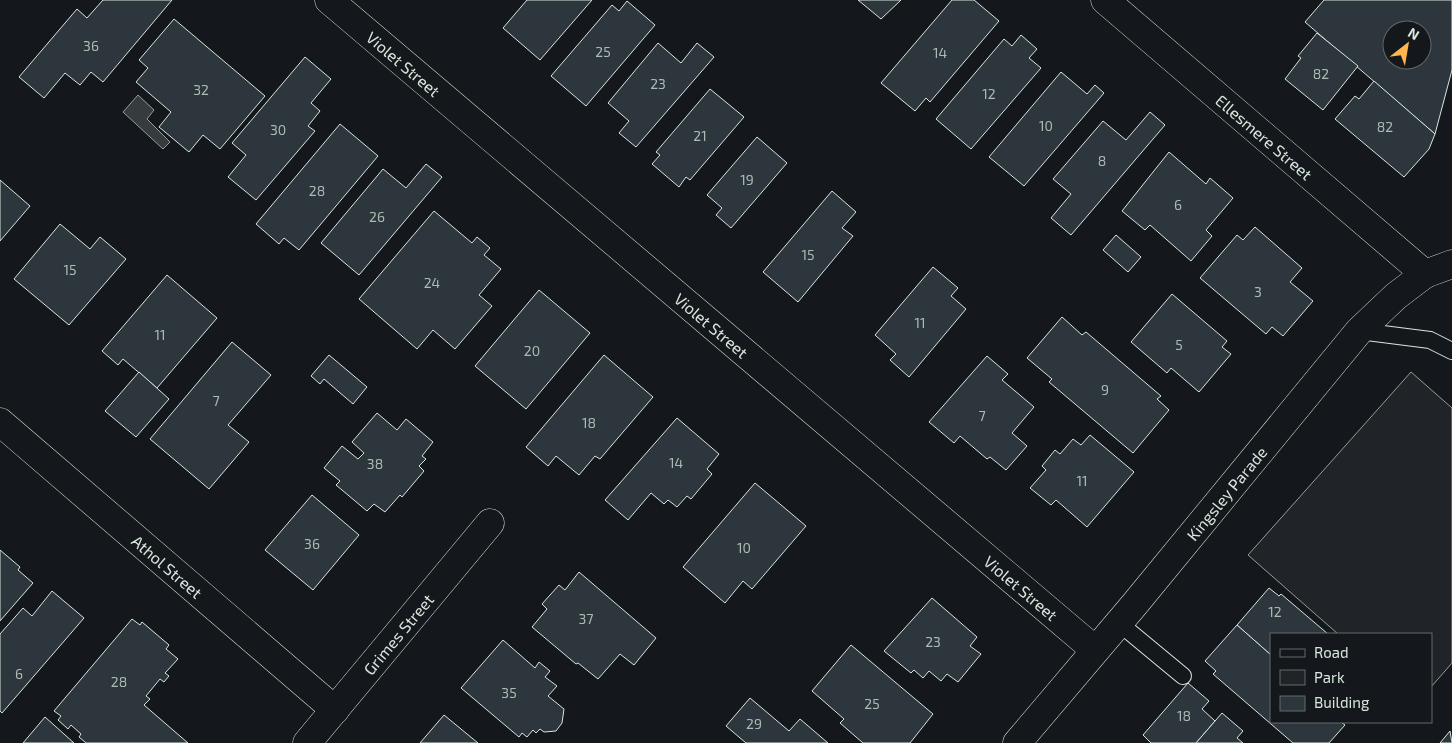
<svg xmlns="http://www.w3.org/2000/svg" width="1452" height="743" font-family="'Exo 2',sans-serif">
  <style>
    .green { fill: #202428; stroke: #939e99 }
    .water { fill: #363b3e; stroke: #939e99 }
    .building { fill: #2c363c; stroke: #d8e6dc; fill-rule: evenodd }
    .lines { fill: none; stroke-linecap: round; stroke-linejoin: round }
    .lane-casing { stroke: #d8e6dc; stroke-width: 18 }
    .street-casing { stroke: #d8e6dc; stroke-width: 29 }
    .lane { stroke: #14181c; stroke-width: 16 }
    .street { stroke: #14181c; stroke-width: 28 }
    .labels { text-anchor: middle; dominant-baseline: central; stroke-width: 4; stroke-linejoin: round; paint-order: stroke }
    .number-label { font-size: 14px; fill: #adbab4 }
    .street-label { font-size: 16px; fill: #d8e6dc; stroke: #14181c }
  </style>
  <rect width="100%" height="100%" fill="#14181c"/>
  <!-- green -->
  <path class="green" d="M1411,372L1452,408V663L1431,687V634H1338L1248,555Z"/>
  <!-- water -->
  <path class="water" d="M138,95L154,110L147,119L170,142L163,149L123,112Z"/>
  <!-- building -->
  <g class="building">
    <path d="M103,0H172L103,82L91,72L80,85L65,73L44,98L19,77L77,9L87,18Z"/>
    <path d="M527,0H592L540,60L503,28Z"/>
    <path d="M858,0H901L881,19Z"/>
    <path d="M952,0H974L999,21L930,102L926,98L915,111L881,83Z"/>
    <path d="M1324,0H1452V70L1435,134L1305,22ZM1392,30H1422V60H1392Z"/>
    <path d="M627,1L655,25L586,106L551,76L612,5L619,11Z"/>
    <path d="M174,19L265,96L220,149L203,135L189,152L159,127L171,112L136,82L148,68L139,60Z"/>
    <path d="M1317,33L1358,66L1323,110L1285,79L1301,58L1298,56Z"/>
    <path d="M1021,35L1037,49L1029,58L1041,68L971,149L936,119L1004,39L1012,46Z"/>
    <path d="M658,43L681,63L697,43L714,57L636,147L619,133L629,121L608,103Z"/>
    <path d="M305,57L331,79L311,103L320,111L308,126L315,131L256,200L228,177L246,155L232,143Z"/>
    <path d="M1061,72L1087,94L1095,85L1104,93L1024,186L989,157Z"/>
    <path d="M1374,81L1435,134L1429,149L1404,177L1335,119L1355,96L1359,99Z"/>
    <path d="M710,89L744,117L690,180L686,177L679,187L652,164L660,155L656,152Z"/>
    <path d="M1150,112L1165,125L1071,235L1051,218L1071,194L1053,179L1103,121L1126,140Z"/>
    <path d="M340,124L378,156L299,250L284,238L279,244L256,224Z"/>
    <path d="M757,137L787,163L731,228L716,215L722,208L707,195Z"/>
    <path d="M1169,152L1206,184L1210,178L1233,198L1206,230L1212,236L1191,261L1150,225L1145,230L1122,211Z"/>
    <path d="M426,164L442,177L359,275L321,243L383,169L406,188Z"/>
    <path d="M0,180L30,206L0,241Z"/>
    <path d="M832,191L856,212L842,228L853,236L798,302L763,272Z"/>
    <path d="M434,211L472,243L477,237L490,248L484,255L501,269L479,295L492,306L455,349L433,330L417,349L359,299Z"/>
    <path d="M60,224L90,249L100,237L126,259L69,325L14,279Z"/>
    <path d="M1255,227L1302,268L1290,282L1313,301L1283,336L1272,327L1266,334L1200,278L1237,235L1243,240Z"/>
    <path d="M1116,235L1141,257L1128,272L1103,250Z"/>
    <path d="M933,267L958,288L951,296L966,309L909,377L890,360L896,354L875,335Z"/>
    <path d="M167,275L217,318L157,388L123,359L118,365L102,351Z"/>
    <path d="M539,290L590,333L526,409L475,366Z"/>
    <path d="M1172,294L1227,341L1222,347L1231,354L1199,392L1171,368L1167,373L1131,342Z"/>
    <path d="M1062,317L1082,335L1086,332L1161,396L1157,399L1169,410L1133,453L1049,382L1052,379L1027,358Z"/>
    <path d="M232,342L271,375L228,425L249,442L209,489L150,439Z"/>
    <path d="M329,355L367,387L353,404L324,379L320,384L311,376Z"/>
    <path d="M604,355L653,397L600,459L595,456L579,475L556,456L548,466L526,447Z"/>
    <path d="M987,356L1008,374L1002,380L1034,407L1012,433L1027,446L1006,470L990,457L987,459L960,436L954,443L929,422Z"/>
    <path d="M139,372L169,399L136,437L105,411Z"/>
    <path d="M377,413L397,430L406,419L433,442L422,456L426,459L419,466L424,471L402,497L400,495L385,512L374,504L367,511L336,485L340,481L324,468L342,446L358,459L364,453L352,442Z"/>
    <path d="M677,418L719,454L707,469L712,474L691,499L687,496L677,507L668,500L664,504L651,493L628,520L605,500Z"/>
    <path d="M1090,435L1134,472L1087,527L1056,500L1051,505L1030,488L1046,470L1042,466L1055,450L1060,454L1073,439L1081,445Z"/>
    <path d="M755,483L806,526L752,589L743,581L725,603L683,567Z"/>
    <path d="M312,495L359,535L313,590L265,550Z"/>
    <path d="M0,550L20,567L18,570L33,583L0,621Z"/>
    <path d="M579,572L656,638L634,665L620,654L598,679L578,663L576,664L532,627L547,609L542,604L559,585L565,590Z"/>
    <path d="M1269,588L1279,596L1281,594L1328,634H1271V655L1237,625Z"/>
    <path d="M52,591L84,618L2,713L0,711V634L23,608L32,616Z"/>
    <path d="M932,598L977,637L970,646L981,654L958,682L947,674L941,681L929,671L923,678L914,670L911,673L884,651Z"/>
    <path d="M132,619L140,625L142,622L169,645L166,649L178,659L165,673L169,676L164,682L160,679L146,696L150,699L144,705L188,743H86L79,737L81,734L71,725L68,729L58,720L61,716L54,711Z"/>
    <path d="M1237,625L1271,655V722H1341L1345,725L1329,743H1293L1213,674L1216,671L1205,661Z"/>
    <path d="M503,640L535,668L539,662L550,671L545,677L557,686L548,696L564,709L562,723L556,731L544,732L540,729L536,733L533,730L527,737L522,733L519,737L461,688Z"/>
    <path d="M851,645L933,714L910,743H863L840,723L844,719L812,691Z"/>
    <path d="M1188,683L1209,701L1202,709L1215,721L1196,743H1151L1143,735Z"/>
    <path d="M750,698L789,731L800,719L828,743H746L726,726Z"/>
    <path d="M1222,713L1243,731L1237,738L1243,743H1196Z"/>
    <path d="M444,715L478,743H420Z"/>
    <path d="M45,717L74,743H23Z"/>
    <path d="M1450,731L1452,743H1440Z"/>
  </g>
  <g class="lines">
    <!-- lane casing -->
    <g class="lane-casing">
      <g id="lane">
        <path d="M1359,331L1430,340L1452,351"/>
        <path d="M1119,623L1183,676"/>
      </g>
    </g>
    <!-- street casing -->
    <g class="street-casing">
      <g id="street">
        <path id="s1" d="M329,0L1095,650"/>
        <path id="s2" d="M1105,0L1425,274"/>
        <path id="s3" d="M0,422L335,710"/>
        <path id="s4" d="M307,743L490,523"/>
        <path id="s5" d="M1017,743L1134,605L1359,331L1396,296L1425,274L1452,264"/>
      </g>
    </g>
    <!-- lane -->
    <use href="#lane" class="lane"/>
    <!-- street -->
    <use href="#street" class="street"/>
  </g>
  <g class="labels">
    <!-- number labels -->
    <g class="number-label">
      <text x="91" y="45">36</text>
      <text x="603" y="51">25</text>
      <text x="940" y="52">14</text>
      <text x="1321" y="73">82</text>
      <text x="658" y="83">23</text>
      <text x="201" y="89">32</text>
      <text x="989" y="93">12</text>
      <text x="1046" y="125">10</text>
      <text x="1385" y="126">82</text>
      <text x="278" y="129">30</text>
      <text x="700" y="135">21</text>
      <text x="1102" y="160">8</text>
      <text x="747" y="179">19</text>
      <text x="317" y="190">28</text>
      <text x="1178" y="204">6</text>
      <text x="377" y="216">26</text>
      <text x="808" y="254">15</text>
      <text x="70" y="269">15</text>
      <text x="432" y="282">24</text>
      <text x="1258" y="291">3</text>
      <text x="920" y="322">11</text>
      <text x="160" y="334">11</text>
      <text x="1179" y="344">5</text>
      <text x="532" y="350">20</text>
      <text x="1105" y="389">9</text>
      <text x="216" y="400">7</text>
      <text x="982" y="415">7</text>
      <text x="589" y="422">18</text>
      <text x="676" y="462">14</text>
      <text x="375" y="463">38</text>
      <text x="1082" y="480">11</text>
      <text x="312" y="543">36</text>
      <text x="744" y="547">10</text>
      <text x="1275" y="611">12</text>
      <text x="586" y="618">37</text>
      <text x="933" y="641">23</text>
      <text x="19" y="673">6</text>
      <text x="119" y="681">28</text>
      <text x="509" y="692">35</text>
      <text x="872" y="703">25</text>
      <text x="1184" y="715">18</text>
      <text x="754" y="723">29</text>
    </g>
    <!-- street labels -->
    <g class="street-label">
      <text stroke="none"><textPath href="#s1" startOffset="98">Violet Street</textPath></text>
      <text stroke="none"><textPath href="#s2" startOffset="210">Ellesmere Street</textPath></text>
      <text stroke="none"><textPath href="#s1" startOffset="502">Violet Street</textPath></text>
      <text stroke="none"><textPath href="#s5" startOffset="326">Kingsley Parade</textPath></text>
      <text stroke="none"><textPath href="#s3" startOffset="221">Athol Street</textPath></text>
      <text stroke="none"><textPath href="#s1" startOffset="908">Violet Street</textPath></text>
      <text stroke="none"><textPath href="#s4" startOffset="142">Grimes Street</textPath></text>
    </g>
  </g>
  <!-- legend -->
  <rect x="1270" y="633" width="162" height="90" fill="#14181c" stroke="#626a69"/>
  <rect x="1280" y="649" width="25" height="8" fill="#14181c" stroke="#626a69"/>
  <text x="1314" y="658" font-size="15" fill="#d8e6dc">Road</text>
  <rect x="1280" y="670" width="25" height="15" fill="#202428" stroke="#626a69"/>
  <text x="1314" y="683" font-size="15" fill="#d8e6dc">Park</text>
  <rect x="1280" y="696" width="25" height="15" fill="#2c363c" stroke="#626a69"/>
  <text x="1314" y="708" font-size="15" fill="#d8e6dc">Building</text>
  <!-- north arrow -->
  <g transform="translate(1407 45) rotate(31)"><circle r="24" fill="#14181c" stroke="#626a69"/>
  <path d="M0-4L9 19L0 12L-9 19Z" fill="#ffb74d"/>
  <text y="-8" font-size="14" font-weight="bold" text-anchor="middle" fill="#d8e6dc">N</text>
  </g>
</svg>
